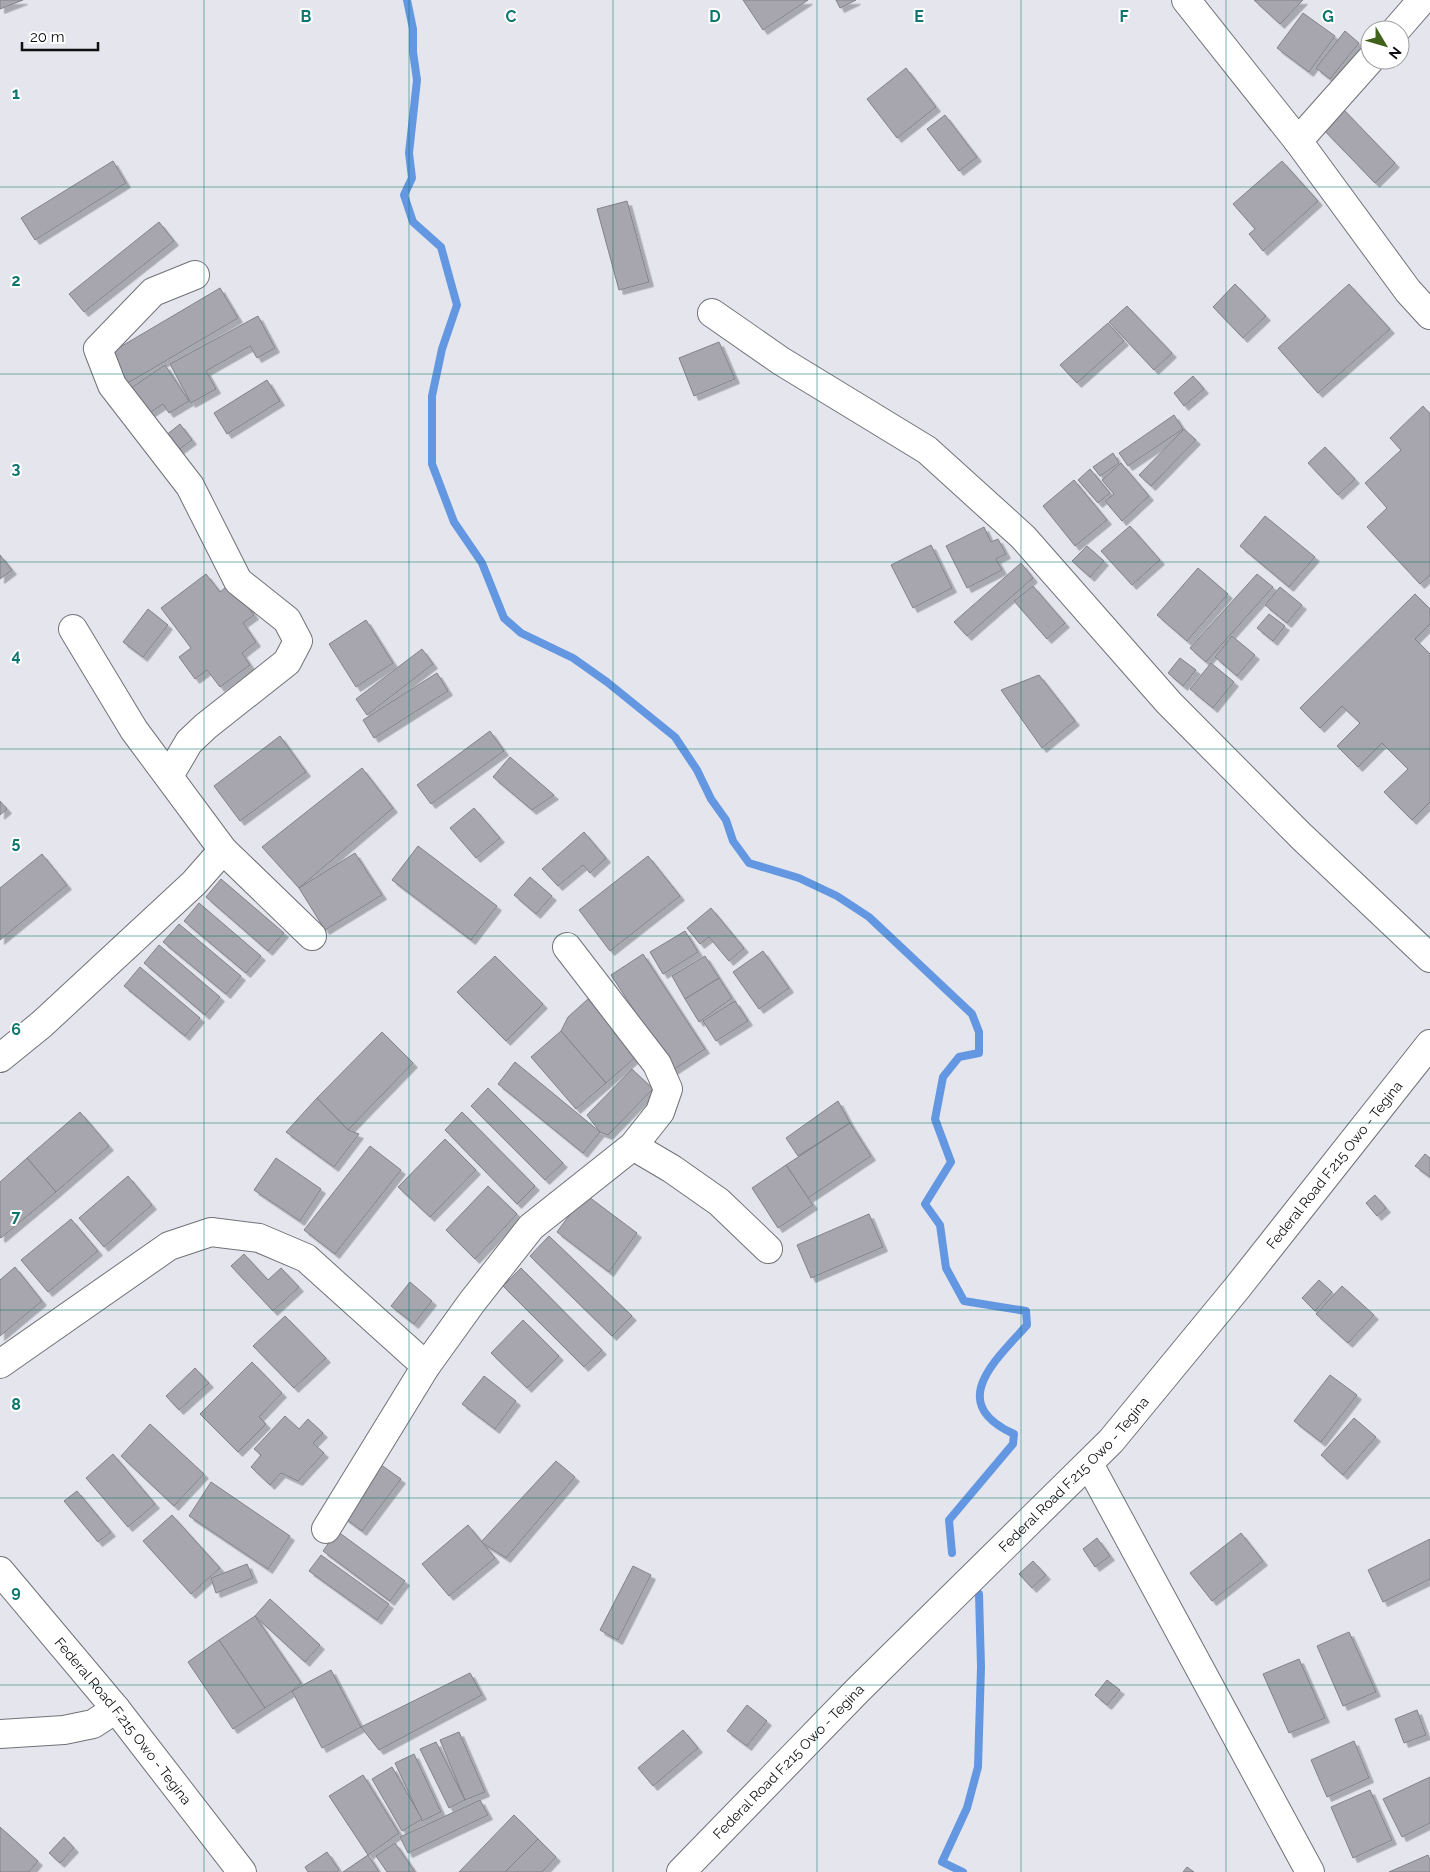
<svg xmlns="http://www.w3.org/2000/svg" width="1430" height="1872" font-family="Raleway,sans-serif">
  <style>
    .lines { fill: none; stroke-linecap: round; stroke-linejoin: round }
    .stream { stroke: #6397e2; stroke-width: 8 }
    .building { fill: #a7a5ad; stroke: #848289; filter: url(#shadow) }
    .minor-casing { stroke: #717178; stroke-width: 30 }
    .tertiary-casing { stroke: #717178; stroke-width: 30 }
    .secondary-casing { stroke: #717178; stroke-width: 30 }
    .primary-casing { stroke: #717178; stroke-width: 30 }
    .minor { stroke: #fff; stroke-width: 28 }
    .tertiary { stroke: #fff; stroke-width: 28 }
    .secondary { stroke: #fff; stroke-width: 28 }
    .primary { stroke: #fff; stroke-width: 28 }
    .grid { fill: none; stroke: #0f766e; stroke-width: 1; stroke-opacity: 0.55 }
    .labels { text-anchor: middle; dominant-baseline: central; stroke-width: 4; stroke-linejoin: round; paint-order: stroke }
    .street-label { font-size: 14px; fill: #0f0f12; stroke: #fff }
    .grid-label { font-size: 16px; text-anchor: middle; font-weight: bold; fill: #0f766e; stroke: #fff; stroke-width: 4; stroke-linejoin: round; paint-order: stroke }
  </style>
  <defs>
    <filter id="shadow"><feDropShadow dx="4.5" dy="4.5" stdDeviation="0" flood-color="#0004"/></filter>
  </defs>
  <rect width="100%" height="100%" fill="#e5e6ed"/>
  <g class="lines">
    <!-- stream -->
    <g class="stream">
      <path d="M407,0L413,29V52L417,80L409,153L412,178L404,195L413,222L441,247L457,305L442,349L432,396V464L454,522L482,563L504,618L521,633L573,658L607,682L675,737L697,770L711,799L726,820L733,841L749,863L799,878L837,896L869,917L972,1014L979,1032V1053L959,1057L943,1077L935,1119L951,1162L925,1204L940,1225L946,1268L964,1301L1026,1311L1027,1325C995,1361 946,1403 1014,1434L1013,1444L949,1520L952,1553"/>
      <path d="M963,1872L942,1862L967,1808L978,1767L981,1667L979,1594"/>
    </g>
  </g>
  <!-- building -->
  <g class="building">
    <path d="M0,0H23L0,9Z"/>
    <path d="M743,0H808L763,30Z"/>
    <path d="M836,0H856L840,8Z"/>
    <path d="M1254,0H1303L1280,24Z"/>
    <path d="M1303,13L1335,36L1309,72L1277,48Z"/>
    <path d="M1345,31L1359,43L1330,79L1316,68Z"/>
    <path d="M906,68L936,107L897,138L867,99Z"/>
    <path d="M1341,107L1395,163L1375,183L1321,127Z"/>
    <path d="M945,115L977,157L959,171L927,129Z"/>
    <path d="M113,161L126,183L35,240L21,218Z"/>
    <path d="M1282,161L1318,201L1263,251L1249,234L1255,229L1233,204Z"/>
    <path d="M627,201L649,282L619,290L597,209Z"/>
    <path d="M159,222L174,241L84,312L69,294Z"/>
    <path d="M1235,284L1266,316L1243,338L1213,307Z"/>
    <path d="M1349,284L1390,329L1318,393L1278,348Z"/>
    <path d="M220,288L238,318L128,383L110,353Z"/>
    <path d="M1127,306L1172,353L1154,370L1109,322Z"/>
    <path d="M258,316L275,348L257,358L250,346L206,371L216,389L191,403L170,364Z"/>
    <path d="M1108,323L1124,341L1077,383L1060,365Z"/>
    <path d="M719,342L735,379L694,396L679,358Z"/>
    <path d="M165,365L189,401L169,413L163,404L148,414L131,388Z"/>
    <path d="M1193,376L1204,389L1184,406L1174,393Z"/>
    <path d="M267,380L280,401L227,434L214,413Z"/>
    <path d="M1423,406L1430,414V575L1420,584L1367,527L1387,508L1365,483L1401,450L1390,438Z"/>
    <path d="M1174,415L1183,429L1128,466L1119,453Z"/>
    <path d="M180,424L192,440L177,451L165,436Z"/>
    <path d="M1184,429L1196,440L1151,486L1139,475Z"/>
    <path d="M1325,447L1355,479L1338,495L1308,463Z"/>
    <path d="M1113,453L1119,463L1100,476L1093,467Z"/>
    <path d="M1121,463L1149,496L1122,521L1105,501L1114,494L1102,480Z"/>
    <path d="M1090,469L1110,493L1098,503L1078,480Z"/>
    <path d="M1074,480L1107,520L1075,546L1043,506Z"/>
    <path d="M1265,516L1315,557L1289,587L1240,546Z"/>
    <path d="M1130,526L1160,560L1132,585L1101,551Z"/>
    <path d="M984,527L991,542L998,539L1006,554L996,559L1002,570L967,588L946,546Z"/>
    <path d="M931,545L952,588L913,608L891,565Z"/>
    <path d="M1087,546L1104,561L1090,577L1072,561Z"/>
    <path d="M0,555L12,570L0,579Z"/>
    <path d="M1021,563L1033,578L967,636L954,622Z"/>
    <path d="M1198,568L1228,594L1187,641L1157,615Z"/>
    <path d="M206,574L220,592L231,583L254,615L243,623L256,642L242,653L250,665L220,687L207,670L195,679L179,657L191,648L161,608Z"/>
    <path d="M1257,574L1273,587L1206,662L1190,648Z"/>
    <path d="M1033,586L1065,623L1047,639L1014,601Z"/>
    <path d="M1280,587L1302,605L1287,623L1265,605Z"/>
    <path d="M1415,594L1430,609V624L1415,639L1430,654V802L1412,820L1384,792L1408,769L1382,743L1358,767L1337,746L1360,723L1342,706L1320,728L1300,708Z"/>
    <path d="M148,609L168,625L143,657L123,642Z"/>
    <path d="M1269,614L1285,626L1273,641L1257,628Z"/>
    <path d="M366,620L393,663L356,687L329,644Z"/>
    <path d="M1232,636L1255,655L1237,676L1215,657Z"/>
    <path d="M422,649L433,664L367,715L356,699Z"/>
    <path d="M1180,658L1196,670L1183,686L1168,673Z"/>
    <path d="M1211,663L1234,682L1213,708L1190,689Z"/>
    <path d="M437,673L448,691L374,738L363,720Z"/>
    <path d="M1039,675L1075,721L1042,748L1001,690Z"/>
    <path d="M490,731L504,751L431,804L417,785Z"/>
    <path d="M280,736L306,772L240,821L214,786Z"/>
    <path d="M510,757L554,795L532,810L493,777Z"/>
    <path d="M362,768L393,808L299,888L262,847Z"/>
    <path d="M0,801L7,809L0,815Z"/>
    <path d="M474,808L500,838L476,858L450,828Z"/>
    <path d="M584,832L606,858L590,873L583,865L558,886L542,869Z"/>
    <path d="M418,846L497,906L471,940L392,880Z"/>
    <path d="M355,853L382,895L325,930L299,888Z"/>
    <path d="M42,854L67,885L0,940V888Z"/>
    <path d="M648,856L680,896L610,951L579,910Z"/>
    <path d="M530,877L552,896L536,914L514,895Z"/>
    <path d="M221,879L284,933L268,951L206,897Z"/>
    <path d="M199,903L261,956L246,973L184,921Z"/>
    <path d="M711,908L744,948L729,961L709,937L700,944L687,928Z"/>
    <path d="M179,924L241,976L226,994L163,942Z"/>
    <path d="M685,931L698,952L663,974L650,952Z"/>
    <path d="M159,945L220,997L205,1015L144,963Z"/>
    <path d="M763,951L789,988L759,1009L733,972Z"/>
    <path d="M643,954L705,1049L673,1070L611,975Z"/>
    <path d="M495,956L543,1004L506,1041L457,992Z"/>
    <path d="M705,956L719,978L685,999L672,976Z"/>
    <path d="M140,967L200,1018L185,1036L124,986Z"/>
    <path d="M719,978L732,998L699,1022L685,999Z"/>
    <path d="M588,999L637,1056L606,1083L561,1031L568,1017Z"/>
    <path d="M735,1001L748,1021L716,1041L703,1021Z"/>
    <path d="M561,1031L606,1083L576,1109L531,1057Z"/>
    <path d="M382,1032L413,1063L348,1130L317,1098Z"/>
    <path d="M515,1062L600,1132L583,1153L498,1084Z"/>
    <path d="M632,1069L653,1089L608,1135L600,1132L587,1115Z"/>
    <path d="M488,1088L563,1163L545,1180L471,1106Z"/>
    <path d="M317,1098L348,1130L359,1134L334,1167L286,1132Z"/>
    <path d="M838,1101L850,1123L798,1156L786,1138Z"/>
    <path d="M80,1112L109,1146L56,1192L27,1158Z"/>
    <path d="M462,1112L535,1186L517,1204L445,1130Z"/>
    <path d="M850,1123L871,1156L808,1198L786,1165Z"/>
    <path d="M445,1139L476,1170L430,1217L398,1187Z"/>
    <path d="M370,1146L401,1170L335,1254L304,1230Z"/>
    <path d="M1425,1154L1430,1158V1177L1415,1166Z"/>
    <path d="M27,1158L56,1192L1,1238L0,1237V1182Z"/>
    <path d="M276,1158L321,1189L300,1221L254,1190Z"/>
    <path d="M786,1165L813,1205L778,1228L752,1188Z"/>
    <path d="M128,1176L152,1205L104,1247L79,1218Z"/>
    <path d="M488,1186L517,1214L475,1259L446,1230Z"/>
    <path d="M585,1194L637,1233L609,1272L557,1232Z"/>
    <path d="M1375,1195L1386,1208L1377,1216L1366,1203Z"/>
    <path d="M869,1214L883,1247L811,1278L797,1245Z"/>
    <path d="M71,1219L98,1251L48,1292L21,1260Z"/>
    <path d="M549,1236L632,1316L612,1336L530,1256Z"/>
    <path d="M244,1254L268,1280L281,1268L299,1287L273,1311L231,1266Z"/>
    <path d="M15,1267L42,1301L0,1336V1280Z"/>
    <path d="M521,1268L602,1350L584,1367L503,1286Z"/>
    <path d="M1319,1280L1332,1292L1315,1311L1302,1298Z"/>
    <path d="M410,1282L432,1301L414,1324L391,1306Z"/>
    <path d="M1342,1286L1374,1315L1348,1343L1316,1314Z"/>
    <path d="M285,1316L326,1358L294,1388L253,1346Z"/>
    <path d="M523,1320L559,1356L527,1388L491,1353Z"/>
    <path d="M252,1362L282,1393L259,1417L266,1424L238,1452L200,1414Z"/>
    <path d="M195,1368L209,1383L179,1410L166,1396Z"/>
    <path d="M1330,1375L1357,1395L1321,1442L1294,1421Z"/>
    <path d="M484,1376L516,1401L495,1429L462,1404Z"/>
    <path d="M285,1416L299,1429L308,1419L323,1433L313,1443L324,1453L298,1481L281,1473L270,1485L251,1467L261,1455L254,1449Z"/>
    <path d="M1354,1418L1376,1437L1343,1475L1321,1455Z"/>
    <path d="M150,1424L204,1474L174,1506L121,1456Z"/>
    <path d="M113,1454L155,1504L128,1527L86,1478Z"/>
    <path d="M556,1461L575,1477L506,1558L481,1542Z"/>
    <path d="M377,1462L401,1479L362,1531L338,1513Z"/>
    <path d="M211,1482L290,1536L268,1569L189,1516Z"/>
    <path d="M77,1491L111,1532L98,1542L64,1501Z"/>
    <path d="M172,1515L220,1568L191,1594L143,1541Z"/>
    <path d="M468,1525L495,1558L449,1596L422,1564Z"/>
    <path d="M337,1531L405,1581L390,1601L323,1551Z"/>
    <path d="M1241,1533L1263,1561L1212,1601L1190,1573Z"/>
    <path d="M1097,1538L1110,1556L1095,1567L1083,1549Z"/>
    <path d="M1430,1539V1579L1383,1602L1368,1570Z"/>
    <path d="M321,1555L389,1604L377,1620L309,1571Z"/>
    <path d="M1033,1561L1046,1575L1032,1588L1019,1574Z"/>
    <path d="M247,1564L253,1578L216,1593L211,1578Z"/>
    <path d="M633,1566L651,1575L618,1640L600,1630Z"/>
    <path d="M270,1599L320,1645L305,1662L255,1616Z"/>
    <path d="M255,1616L301,1683L292,1691L265,1708L219,1640Z"/>
    <path d="M1349,1632L1376,1692L1343,1706L1317,1646Z"/>
    <path d="M219,1640L265,1708L233,1729L188,1662Z"/>
    <path d="M1299,1659L1325,1718L1289,1733L1263,1674Z"/>
    <path d="M331,1670L361,1727L322,1748L292,1691Z"/>
    <path d="M470,1673L482,1695L379,1750L361,1727Z"/>
    <path d="M1107,1680L1120,1690L1107,1705L1095,1695Z"/>
    <path d="M747,1705L767,1721L747,1746L727,1731Z"/>
    <path d="M1417,1710L1426,1735L1404,1743L1395,1719Z"/>
    <path d="M683,1730L698,1748L653,1786L638,1768Z"/>
    <path d="M459,1732L485,1792L465,1800L440,1740Z"/>
    <path d="M1354,1741L1369,1778L1327,1797L1311,1760Z"/>
    <path d="M436,1742L465,1800L449,1808L420,1749Z"/>
    <path d="M414,1754L441,1812L422,1821L395,1763Z"/>
    <path d="M392,1767L422,1819L402,1831L372,1779Z"/>
    <path d="M363,1775L399,1833L368,1855L329,1796Z"/>
    <path d="M1430,1777V1823L1402,1837L1383,1799Z"/>
    <path d="M1370,1790L1392,1840L1353,1858L1331,1807Z"/>
    <path d="M480,1800L488,1815L408,1853L400,1837Z"/>
    <path d="M514,1815L538,1839L505,1872H459Z"/>
    <path d="M0,1827L38,1861L29,1872H0Z"/>
    <path d="M64,1837L74,1848L60,1863L49,1853Z"/>
    <path d="M538,1839L556,1857L542,1872H505Z"/>
    <path d="M395,1843L415,1872H387L376,1856Z"/>
    <path d="M327,1852L339,1870L337,1872H308L305,1867Z"/>
    <path d="M368,1855L379,1872H343Z"/>
    <path d="M1428,1855L1430,1860V1872H1389Z"/>
    <path d="M1187,1867L1194,1872H1183Z"/>
  </g>
  <g class="lines">
    <!-- minor casing -->
    <g class="minor-casing">
      <g id="minor">
        <path d="M1186,0L1298,141L1408,291L1430,315"/>
        <path d="M1396,30L1422,0"/>
        <path d="M1298,141L1370,60"/>
        <path d="M712,313L781,361L927,450L1023,537L1169,703L1301,836L1430,958"/>
        <path d="M73,629L134,730L223,850L312,936"/>
        <path d="M169,776L189,742L206,726L287,662L298,641L287,620L238,581L190,486L112,385L98,349L153,292L195,275"/>
        <path d="M0,1058L42,1024L194,883L223,850"/>
        <path d="M633,1146L672,1169L719,1202L768,1249"/>
        <path d="M0,1364L169,1246L211,1232L259,1238L306,1258L426,1366"/>
        <path d="M326,1529L426,1366L472,1302L531,1227L633,1146L660,1112L668,1089L657,1064L567,947"/>
      </g>
    </g>
    <!-- tertiary casing -->
    <g class="tertiary-casing">
      <path id="tertiary" d="M1089,1464L1310,1872"/>
    </g>
    <!-- secondary casing -->
    <g class="secondary-casing">
      <path id="secondary" d="M0,1734L64,1730L93,1724L116,1709"/>
    </g>
    <!-- primary casing -->
    <g class="primary-casing">
      <g id="primary">
        <path id="s1" d="M0,1571L116,1709L242,1872"/>
        <path id="s2" d="M681,1872L857,1691L1111,1441L1237,1288L1430,1044"/>
      </g>
    </g>
    <!-- minor -->
    <use href="#minor" class="minor"/>
    <!-- tertiary -->
    <use href="#tertiary" class="tertiary"/>
    <!-- secondary -->
    <use href="#secondary" class="secondary"/>
    <!-- primary -->
    <use href="#primary" class="primary"/>
  </g>
  <!-- grid -->
  <path class="grid" d="M204,0V1872M409,0V1872M613,0V1872M817,0V1872M1021,0V1872M1226,0V1872M0,187H1430M0,374H1430M0,562H1430M0,749H1430M0,936H1430M0,1123H1430M0,1310H1430M0,1498H1430M0,1685H1430"/>
  <g class="labels">
    <!-- street labels -->
    <g class="street-label">
      <text stroke="none"><textPath href="#s2" startOffset="964">Federal Road F.215 Owo - Tegina</textPath></text>
      <text stroke="none"><textPath href="#s2" startOffset="559">Federal Road F.215 Owo - Tegina</textPath></text>
      <text stroke="none"><textPath href="#s1" startOffset="194">Federal Road F.215 Owo - Tegina</textPath></text>
      <text stroke="none"><textPath href="#s2" startOffset="154">Federal Road F.215 Owo - Tegina</textPath></text>
    </g>
  </g>
  <g class="grid-label">
    <text x="306" y="22">B</text>
    <text x="511" y="22">C</text>
    <text x="715" y="22">D</text>
    <text x="919" y="22">E</text>
    <text x="1124" y="22">F</text>
    <text x="1328" y="22">G</text>
    <text x="16" y="99">1</text>
    <text x="16" y="286">2</text>
    <text x="16" y="474">3</text>
    <text x="16" y="661">4</text>
    <text x="16" y="848">5</text>
    <text x="16" y="1035">6</text>
    <text x="16" y="1222">7</text>
    <text x="16" y="1410">8</text>
    <text x="16" y="1597">9</text>
  </g>
  <!-- north arrow -->
  <g transform="translate(1385 45) rotate(128)"><circle r="24" fill="#ffffff" stroke="#9f9fa0"/>
  <path d="M0-4L9 19L0 12L-9 19Z" fill="#40621a"/>
  <text y="-8" font-size="14" font-weight="bold" text-anchor="middle" fill="#0f0f12">N</text>
  </g>
  <!-- scale -->
  <path d="M22 42v8h76v-8" fill="none" stroke="#0f0f12" stroke-width="2.5"/>
  <text x="30" y="42" font-size="15" fill="#0f0f12" stroke="#ffffff" stroke-width="4" paint-order="stroke">20 m</text>
</svg>
